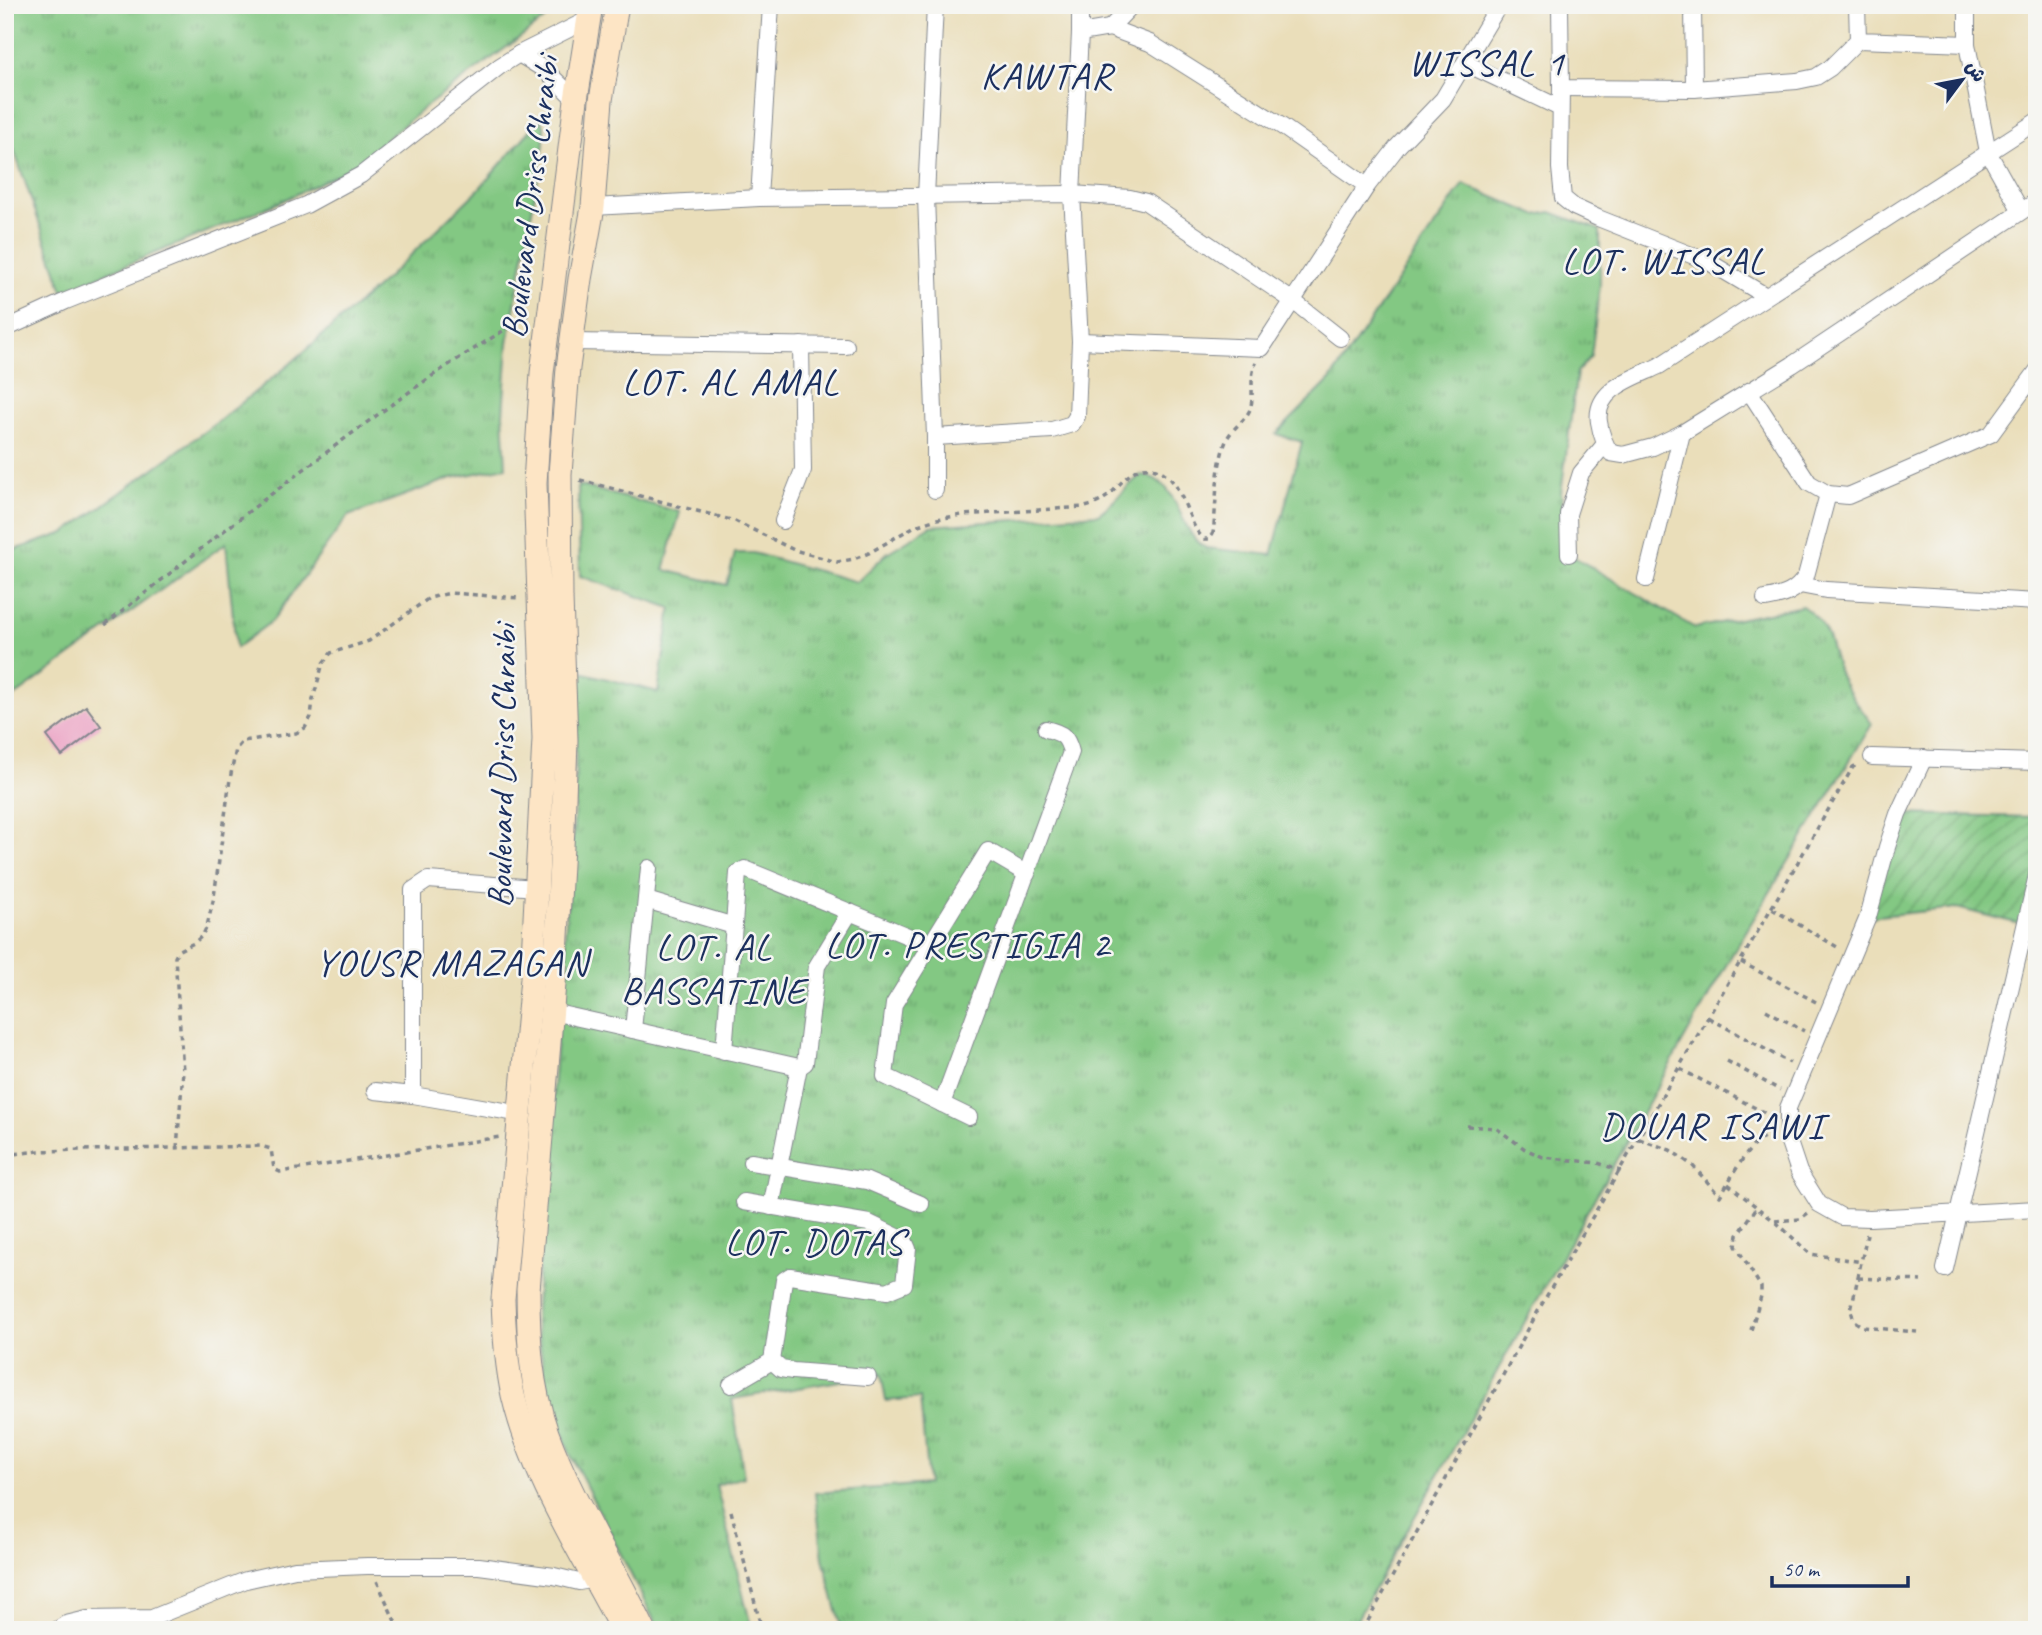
<svg xmlns="http://www.w3.org/2000/svg" width="2042" height="1635" font-family="Caveat,'Playpen Sans Arabic',sans-serif">
  <style>
    .grass { fill: url(#grass-tufts); stroke: #4f7c70; stroke-width: 2 }
    .garden { fill: url(#garden-furrows); stroke: #4f7c70; stroke-width: 2 }
    .building { fill: #eca6c6 }
    .lines { fill: none; stroke-linecap: round; stroke-linejoin: round }
    .street-casing { stroke: #82868c; stroke-width: 18 }
    .secondary-casing { stroke: #82868c; stroke-width: 25 }
    .path { stroke: #82868c; stroke-width: 3.5; stroke-dasharray: 5 5; stroke-linecap: butt }
    .street { stroke: #fff; stroke-width: 16 }
    .secondary { stroke: #fde5c5; stroke-width: 23 }
    .labels { text-anchor: middle; dominant-baseline: central; stroke-width: 5; stroke-linejoin: round; paint-order: stroke }
    .street-label { font-size: 35px; fill: #1b2f5e; stroke: #f6f6f2 }
    .quarter-label { font-size: 38px; letter-spacing: 2px; fill: #1b2f5e; stroke: #f6f6f2 }
  </style>
  <defs>
    <pattern id="grass-tufts" width="24" height="20" patternUnits="userSpaceOnUse" patternTransform="scale(1.75)"><rect width="24" height="20" fill="#83c883"/><path d="M3 7l-1-3M5 7V3M7 7l1-3M15 17l-1-3M17 17v-4M19 17l1-3" fill="none" stroke="#6aa36e"/></pattern>
    <pattern id="garden-furrows" width="10" height="10" patternUnits="userSpaceOnUse" patternTransform="scale(1.75)"><rect width="10" height="10" fill="#83c883"/><path d="M-1 1l2-2M0 10L10 0M9 11l2-2" fill="none" stroke="#6aa36e"/></pattern>
  </defs>
  <rect width="100%" height="100%" fill="#f6f6f2"/>
  <filter id="ink" filterUnits="userSpaceOnUse"><feTurbulence type="fractalNoise" baseFrequency=".0143" numOctaves="2"/><feDisplacementMap in="SourceGraphic" scale="14" xChannelSelector="R" yChannelSelector="G"/><feConvolveMatrix kernelMatrix="1 2 1 2 8 2 1 2 1" color-interpolation-filters="sRGB"/></filter>
  <filter id="wash" filterUnits="userSpaceOnUse"><feTurbulence type="fractalNoise" baseFrequency=".00686" numOctaves="4" result="noise"/><feDisplacementMap in="SourceGraphic" scale="28" xChannelSelector="R" yChannelSelector="G"/><feGaussianBlur stdDeviation="1.57" result="paint"/><feColorMatrix in="noise" values="0 0 0 0 0 0 0 0 0 0 0 0 0 0 0 0 0 1.4 0 .05"/><feComposite in="paint" operator="in"/></filter>
  <g filter="url(#wash)">
    <rect width="100%" height="100%" fill="#eadeba"/>
    <!-- grass -->
    <g class="grass">
      <path d="M5,5H560V8L424,108L354,166L282,201L63,291L5,124Z"/>
      <path d="M540,119L544,126V144L508,343L503,414L506,467L452,478L348,516L272,621L236,648L226,543L5,703V553L65,533L219,421L290,364L385,280L479,189Z"/>
      <path d="M1463,184L1536,215L1551,212L1600,230V286L1591,356L1577,372L1561,493L1569,554L1695,628L1802,606C1835,628 1828,651 1843,682C1851,697 1863,711 1872,724L1733,953L1351,1630H842L823,1558L815,1493L928,1484L920,1398L886,1401L881,1374L732,1399L744,1477L716,1485L752,1630H659L570,1454L548,1391L535,1319L575,808L577,671L658,692L671,608L580,576L578,485L680,512L664,570L727,585L735,553H753L857,582L887,553L931,526L1098,514C1115,503 1125,487 1141,475C1182,479 1176,532 1206,548L1272,555L1302,442L1276,434L1330,380Z"/>
    </g>
    <!-- garden -->
    <path class="garden" d="M1898,814L2037,817V875L2024,925L1957,908L1868,917Z"/>
    <g id="blocks">
      <!-- building -->
      <path class="building" d="M86,706L101,726L62,756L47,736Z"/>
    </g>
  </g>
  <g filter="url(#ink)">
    <use href="#blocks" fill-opacity="0" stroke="#82868c" stroke-width="2"/>
    <g class="lines">
      <!-- street casing -->
      <g class="street-casing">
        <g id="street">
          <path d="M935,5L926,197L935,437V490"/>
          <path d="M1080,5V33L1110,28L1150,43L1283,127L1367,186"/>
          <path d="M1560,5L1561,88L1694,89L1797,81L1816,77L1830,68L1858,40"/>
          <path d="M1693,5L1694,89"/>
          <path d="M1857,5L1858,40L1967,44"/>
          <path d="M1967,5V44L1988,152L2021,211"/>
          <path d="M1110,28L1132,5"/>
          <path d="M519,54L545,70L576,100"/>
          <path d="M1465,63L1560,108"/>
          <path d="M1561,88L1560,168L1563,198L1574,207L1598,218L1709,262L1766,296"/>
          <path d="M2037,121L1659,366C1634,378 1594,389 1599,422C1601,434 1604,444 1611,453L1623,455L1653,447L1682,433L1792,365L2037,201"/>
          <path d="M759,198L771,5"/>
          <path d="M593,207L759,198L1072,194L1130,198L1146,202L1293,301L1340,338"/>
          <path d="M5,329L66,301L306,205L361,175L500,66L519,54L589,19"/>
          <path d="M1080,341L1262,348L1367,186L1398,146L1443,99L1499,5"/>
          <path d="M572,342L846,346"/>
          <path d="M1749,391L1809,483L1828,494L1848,496L1991,434L2037,371"/>
          <path d="M935,437L1052,430L1072,424L1077,416L1080,341L1072,194L1080,33"/>
          <path d="M783,521L803,470L801,345"/>
          <path d="M1569,554L1568,514L1581,473L1605,444"/>
          <path d="M1646,579L1682,433"/>
          <path d="M1800,585L1826,590L2037,602"/>
          <path d="M1765,599C1784,596 1796,592 1806,576L1828,494"/>
          <path d="M1872,757L2037,762"/>
          <path d="M1924,758L1898,814L1887,847L1868,917L1788,1108V1139L1799,1172L1819,1204L1842,1217L1870,1218L2037,1209"/>
          <path d="M646,900L734,926"/>
          <path d="M552,1012L799,1067L805,1063L817,966L850,912"/>
          <path d="M633,1030L649,868"/>
          <path d="M724,1051L738,873L745,869L932,946"/>
          <path d="M375,1091L413,1095L521,1114"/>
          <path d="M413,1095V890L428,880L536,888"/>
          <path d="M942,1104L1071,752C1067,736 1062,733 1046,729"/>
          <path d="M969,1117L885,1076L894,1004L988,851L1027,874"/>
          <path d="M751,1162L867,1181L921,1204"/>
          <path d="M771,1207L799,1067"/>
          <path d="M1945,1269L2037,875"/>
          <path d="M772,1361L781,1369L793,1371L868,1377"/>
          <path d="M731,1385L772,1361L784,1280L790,1276L887,1291L904,1284L908,1249L904,1240L869,1223L744,1202"/>
          <path d="M57,1630L66,1624L87,1619L152,1618L246,1580L295,1569L367,1566H479L554,1576L579,1582L596,1579"/>
        </g>
      </g>
      <!-- secondary casing -->
      <g class="secondary-casing">
        <g id="secondary">
          <path d="M591,5L576,100L542,373L535,483L544,739L532,978L503,1299C504,1331 506,1363 513,1395C533,1480 582,1553 622,1630"/>
          <path d="M617,5L601,100L593,207L580,279L568,368L560,474L561,598L566,740L563,828L555,972L528,1290C528,1338 531,1387 547,1433C572,1502 613,1564 644,1630"/>
        </g>
      </g>
      <!-- path -->
      <g class="path">
        <path d="M580,480L735,521L794,550L837,562L854,559L869,553L915,526L937,519L962,515L1085,507C1092,505 1099,503 1105,498C1117,490 1129,469 1144,468C1184,464 1185,528 1205,539H1209L1213,533C1217,504 1215,469 1226,441C1231,428 1248,420 1251,406C1254,391 1249,377 1256,363"/>
        <path d="M105,625C213,539 321,453 435,374C466,353 498,335 529,314"/>
        <path d="M1772,909L1839,948"/>
        <path d="M1741,962L1816,1002"/>
        <path d="M1766,1010L1804,1031"/>
        <path d="M1709,1018L1790,1063"/>
        <path d="M1727,1061L1780,1090"/>
        <path d="M1680,1069L1771,1116"/>
        <path d="M1467,1126L1496,1128L1525,1149L1543,1157L1598,1163L1621,1171"/>
        <path d="M1639,1139L1670,1150L1692,1165L1720,1196C1731,1179 1751,1137 1772,1134"/>
        <path d="M177,1148L183,1071L175,957L179,950L194,943L203,935L207,926L214,897L230,779L236,749L243,741L296,733L305,728L311,717L313,699L323,663L331,653L369,641L429,598L450,593L519,598"/>
        <path d="M5,1155L39,1151L261,1146L271,1149L274,1169L280,1172L500,1137"/>
        <path d="M1728,1184L1774,1221L1800,1219L1808,1213"/>
        <path d="M1776,1222L1810,1254L1862,1262"/>
        <path d="M1867,1234L1851,1310L1854,1321L1863,1327L1917,1332"/>
        <path d="M1858,1278L1921,1281"/>
        <path d="M1751,1330L1761,1296V1287L1736,1246L1738,1235L1757,1207"/>
        <path d="M731,1511L762,1630"/>
        <path d="M377,1581L399,1630"/>
        <path d="M1363,1630L1542,1304L1853,767L1859,764"/>
      </g>
      <!-- street -->
      <use href="#street" class="street"/>
      <!-- secondary -->
      <use href="#secondary" class="secondary"/>
    </g>
  </g>
  <g class="labels">
    <!-- street labels -->
    <g class="street-label">
      <text transform="translate(530 197) rotate(-83)">Boulevard Driss Chraibi</text>
      <text transform="translate(502 766) rotate(-89)">Boulevard Driss Chraibi</text>
    </g>
    <!-- quarter labels -->
    <g class="quarter-label">
      <text x="1487" y="62">WISSAL 1</text>
      <text x="1047" y="75">KAWTAR</text>
      <text x="1664" y="260">LOT. WISSAL</text>
      <text x="731" y="381">LOT. AL AMAL</text>
      <text x="968" y="944">LOT. PRESTIGIA 2</text>
      <text x="714" y="946">LOT. AL<tspan x="714" dy="44">BASSATINE</tspan></text>
      <text x="452" y="962">YOUSR MAZAGAN</text>
      <text x="1712" y="1125">DOUAR ISAWI</text>
      <text x="815" y="1241">LOT. DOTAS</text>
    </g>
  </g>
  <!-- margin -->
  <rect width="2042" height="1635" fill="none" stroke="#f6f6f2" stroke-width="28"/>
  <!-- north arrow -->
  <g transform="translate(1962 80) rotate(58)" stroke="#f6f6f2" stroke-width="5" paint-order="stroke">
  <path d="M0-5L12 26L0 18L-12 26Z" fill="#1b2f5e"/>
  <text y="-10" font-size="19" font-weight="bold" text-anchor="middle" fill="#1b2f5e">ش</text>
  </g>
  <!-- scale -->
  <path d="M1772 1576v10h136v-10" fill="none" stroke="#1b2f5e" stroke-width="3.5"/>
  <text x="1783" y="1576" font-size="21" fill="#1b2f5e" stroke="#f6f6f2" stroke-width="5" paint-order="stroke">50 m</text>
</svg>
